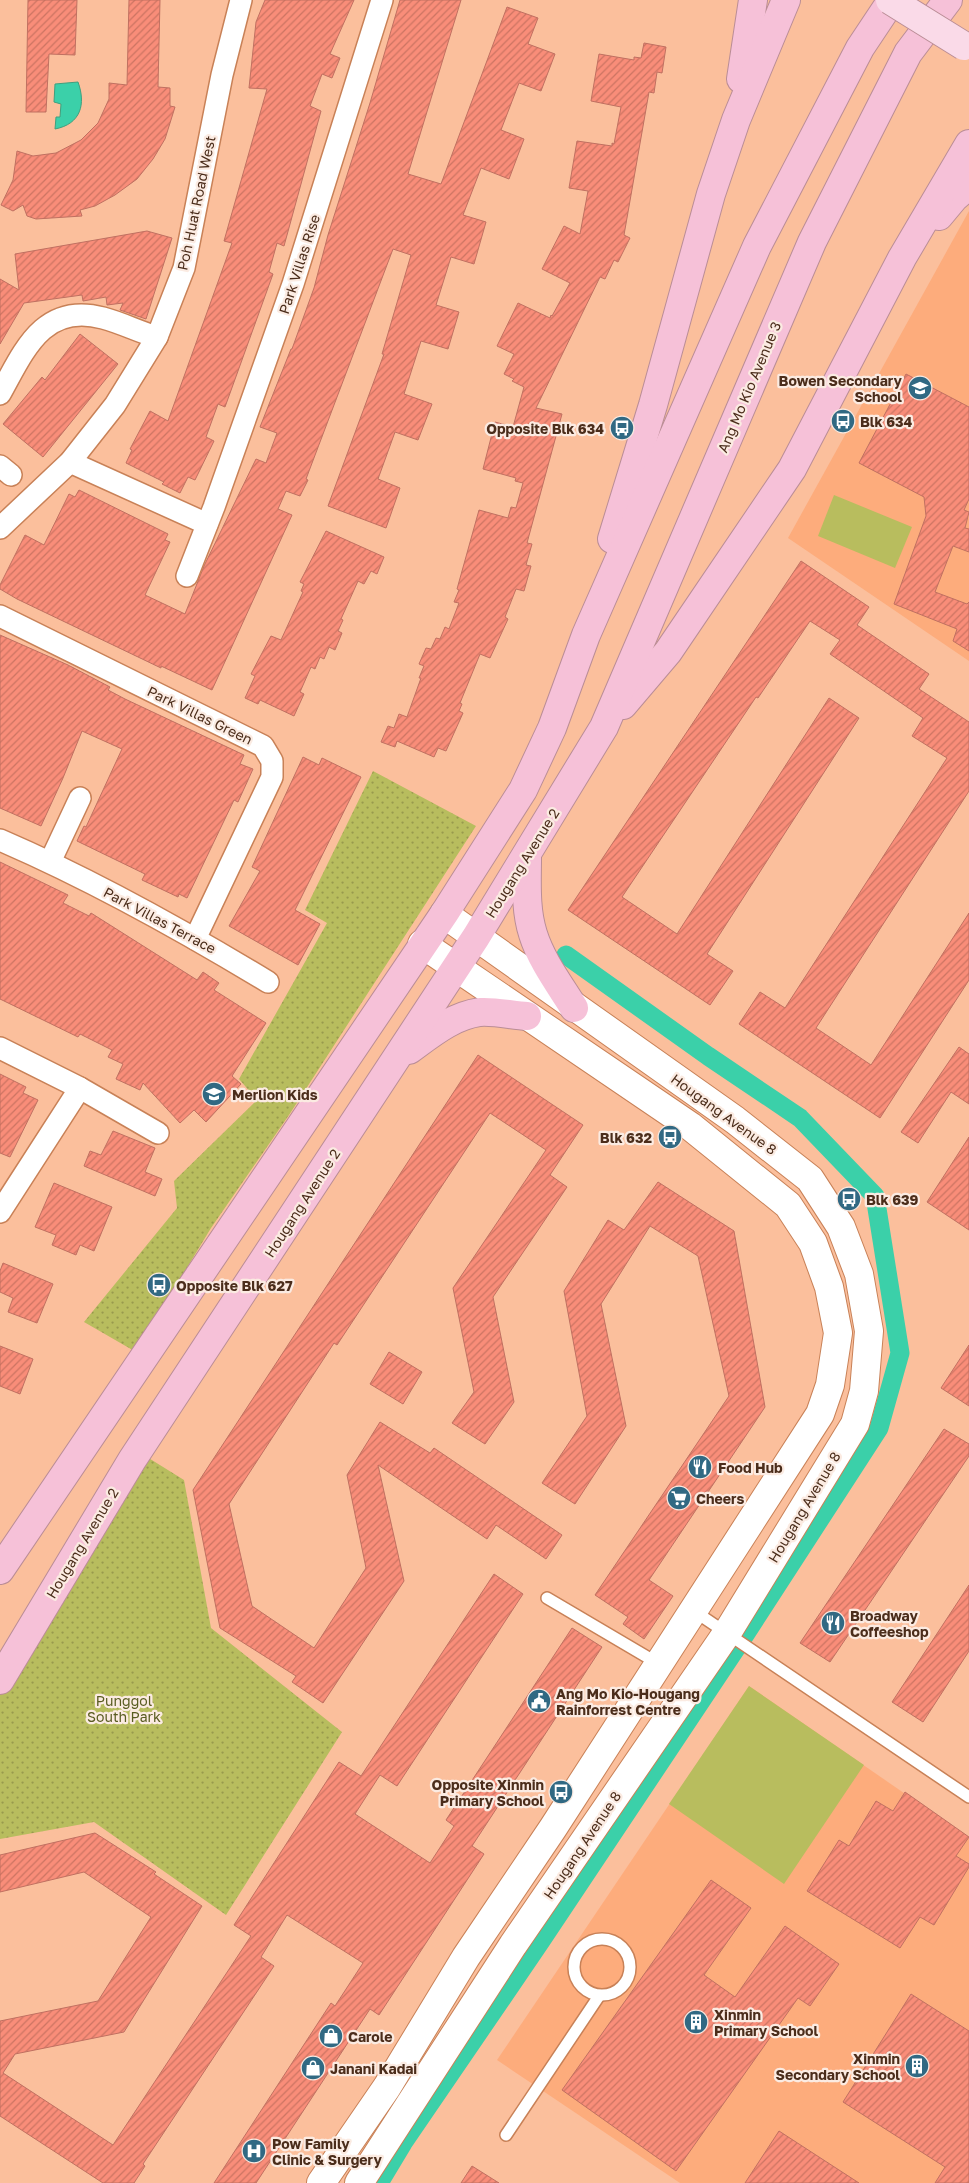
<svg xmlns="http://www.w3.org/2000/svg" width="969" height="2183" font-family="'Golos Text',sans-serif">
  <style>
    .built { fill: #fdac7c }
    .park { fill: url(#park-dots) }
    .pitch { fill: #b8bd5e }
    .water { fill: #3bd0a9; stroke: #409f7e }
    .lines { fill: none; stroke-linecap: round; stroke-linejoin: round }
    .canal { stroke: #3bd0a9; stroke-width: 19 }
    .building { fill: url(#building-hatch); stroke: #c07061 }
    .lane-casing { stroke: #c88157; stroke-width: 14 }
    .street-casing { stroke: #c88157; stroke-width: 24 }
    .secondary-casing { stroke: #c88157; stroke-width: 30 }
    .highway-casing { stroke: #ba8d96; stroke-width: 30 }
    .lane { stroke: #fff; stroke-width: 11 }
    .street { stroke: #fff; stroke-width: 21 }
    .secondary { stroke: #fff; stroke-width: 28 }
    .highway { stroke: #f6c1d8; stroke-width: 28 }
    .primary-bridge-casing { stroke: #ba8d96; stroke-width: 30; stroke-linecap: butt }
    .primary-bridge { stroke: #fadae8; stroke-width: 28 }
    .labels { text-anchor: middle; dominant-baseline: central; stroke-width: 4.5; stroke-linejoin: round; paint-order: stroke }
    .street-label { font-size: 14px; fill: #4b2d1b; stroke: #fbebe2 }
    .poi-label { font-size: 14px; font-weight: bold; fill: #4b2d1b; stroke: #fbebe2; text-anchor: start }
    .park-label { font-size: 14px; fill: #595c21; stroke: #fbebe2 }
  </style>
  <defs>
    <pattern id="park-dots" width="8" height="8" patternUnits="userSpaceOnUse" patternTransform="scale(1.25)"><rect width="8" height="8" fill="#b8bd5e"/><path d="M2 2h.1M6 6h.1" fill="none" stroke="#989a4d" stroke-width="1.8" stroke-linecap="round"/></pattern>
    <pattern id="building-hatch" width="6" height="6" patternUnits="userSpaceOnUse" patternTransform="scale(1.25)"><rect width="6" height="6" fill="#f98d79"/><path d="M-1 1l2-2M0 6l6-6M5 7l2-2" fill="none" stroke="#cc7462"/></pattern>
  </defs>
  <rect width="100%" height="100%" fill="#fbbf9c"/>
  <!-- built -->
  <g class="built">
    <path d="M969,211V661L788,538Z"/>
    <path d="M749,1686L969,1838V2183H680L497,2060Z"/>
  </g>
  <!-- park -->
  <g class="park">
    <path d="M373,771L476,826L289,1115L211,1228L136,1352L84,1322L177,1208L174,1181L257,1100L239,1079L327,923L305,910Z"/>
    <path d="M147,1457L184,1480L211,1628L342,1732L226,1915L94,1822L0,1839V1681Z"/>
  </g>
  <!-- pitch -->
  <g class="pitch">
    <path d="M834,495L912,527L895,568L818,536Z"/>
    <path d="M749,1686L864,1765L784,1884L669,1804Z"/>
  </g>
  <!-- water -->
  <path class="water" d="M78,82C86,104 81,124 55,129L56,117H60L61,104L54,102L55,84Z"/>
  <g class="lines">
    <!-- canal -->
    <path class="canal" d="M379,2183L403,2143L541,1941L741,1641L879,1428L900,1353L875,1196L800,1118L708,1056L566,955"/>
  </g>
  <!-- building -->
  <g class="building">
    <path d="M28,0H77L75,55L49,54L46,112H26Z"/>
    <path d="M129,0H160L158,87L170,88V106L175,107L165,139L153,159L137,179L115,195L95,206L80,210L82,216L36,219L27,216L23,205L13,211L1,205L13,180L17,151L33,156L56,153L81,140L98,123L109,99V83L127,85Z"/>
    <path d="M265,0H354L330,54L340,58L332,78L322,74L310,106L321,111L284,246L277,243L269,272L273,274L225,407L218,404L206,437L214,441L195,480L188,477L180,493L162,484L164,482L126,463L132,450L130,449L150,411L168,421L232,243L224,241L267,89L249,88L256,22Z"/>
    <path d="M400,0H461L408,174L441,184L507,7L538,18L528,44L555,54L541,91L519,83L501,130L524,139L509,179L481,168L463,215L486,222L474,264L451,257L436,305L459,312L448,349L421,341L404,394L432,404L418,440L395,432L378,479L400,488L386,528L328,506L384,354H382L411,255L393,249L306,479L308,480L300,496L286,491L278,509L292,515L212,690L161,666V668L17,599L0,589V585L25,535L44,545L69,494L75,497L79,490L168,534L165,540L170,542L145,595L185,614L204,566L256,459L266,463L277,433L260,427L291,349H292L314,288L328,235L370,103Z"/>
    <path d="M644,43L666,47L662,73L657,72L654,93L649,92L624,235L630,238L618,262L614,260L605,279L600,277L536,408L562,414L527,543L532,544L526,565L531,566L524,591L516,589L505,617L508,619L490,658L480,654L460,703L462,704L459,711L463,713L446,751L438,748L434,757L397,741L395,747L381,742L388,726L394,728L399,714L407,717L421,678H419L424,666L419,664L426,648L431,649L436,638L440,639L445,627L449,629L459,603L454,602L459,590L457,589L479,510L508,518L511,507L516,508L523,483L515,481L516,478L483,469L495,422L513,427L524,387L512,381L514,379L504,374L514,354L497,346L518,303L550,318L551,315L552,316L570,283L542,269L564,226L580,234L588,191L569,188L577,141L612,146V143L614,144L621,107L591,101L599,54L634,60V57L641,58Z"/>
    <path d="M147,231L172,238L146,319L120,310L123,303L107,305L106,297L83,301L82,295L24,303L0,344V279L19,290L15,254Z"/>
    <path d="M80,334L118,364L43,457L3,424L42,377L45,380Z"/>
    <path d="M906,374L969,407V499L964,510L969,512L965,528L969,529V552L953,546L935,592L967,604L969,602V651L953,641L957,629L894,604L926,516L924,497L859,463Z"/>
    <path d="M326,531L384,557L377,574L371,571L364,584L358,581L341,619L343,620L338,631L342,633L335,650L329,647L324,659L320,657L315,669L311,667L300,692L304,694L294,716L260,700L258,704L245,698L255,676L251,674L271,636L281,640L303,592L301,591L304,584L300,582Z"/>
    <path d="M801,561L869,607L857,625L929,674L919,689L969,722V791L816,1028L871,1065L969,913V980L880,1118L739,1024L760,992L785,1008L947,758L912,736L923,718L830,654L840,640L810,621L758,698L756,697L622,897L677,934L829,698L859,718L707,954L733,971L710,1005L568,910Z"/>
    <path d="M0,635L68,665L110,687L108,690L125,699L244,755L240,764L253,769L238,802L234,800L187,898L179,894L178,897L142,880L145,874L77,841L84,826L86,827L122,749L82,731L63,778L41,826L0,808Z"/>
    <path d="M303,757L319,765L322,758L361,777L295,910L320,924L298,965L229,926L260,871L252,867Z"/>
    <path d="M0,862L68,895L63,903L89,916L91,913L197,980L203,972L219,983L214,990L266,1023L232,1076L241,1084L206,1122L194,1110L180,1123L143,1083L140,1090L116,1079L123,1064L108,1057L112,1050L80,1034L78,1037L0,999Z"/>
    <path d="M959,1047L969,1054V1104L951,1092L918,1143L901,1132Z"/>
    <path d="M478,1055L583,1125L550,1175L567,1187L493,1297L514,1402L485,1444L452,1423L474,1392L453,1288L546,1150L490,1113L337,1345L334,1343L229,1504L252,1606L314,1648L366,1568L347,1475L380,1422L430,1453L434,1448L562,1535L546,1559L496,1525L487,1539L378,1465L404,1581L323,1703L292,1682L296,1676L220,1628L193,1490Z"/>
    <path d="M0,1074L26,1087L23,1093L38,1100L10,1157L0,1153Z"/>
    <path d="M113,1131L155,1148L145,1172L162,1179L155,1196L84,1166L90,1151L101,1155Z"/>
    <path d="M969,1137V1230L927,1202Z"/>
    <path d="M658,1182L734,1231L765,1407L649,1580L673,1596L644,1639L623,1624L628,1617L595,1595L729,1396L698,1256L650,1226L601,1304L626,1426L575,1504L542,1483L587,1416L564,1291L608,1220L624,1230Z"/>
    <path d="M54,1183L112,1207L94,1251L80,1245L76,1255L52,1245L56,1235L35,1227Z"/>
    <path d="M3,1263L53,1284L37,1323L8,1312L13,1298L0,1292V1271Z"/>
    <path d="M969,1345V1406L941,1388Z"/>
    <path d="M0,1346L33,1359L20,1394L0,1386Z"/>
    <path d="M389,1352L422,1372L403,1404L370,1384Z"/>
    <path d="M944,1429L969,1444V1456L830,1662L800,1643Z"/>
    <path d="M494,1574L523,1594L397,1786L380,1775L355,1814L430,1863L454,1826L446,1820L572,1628L602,1647L472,1846L484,1854L379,2015L370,2009L256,2183H214L331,2003L335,2006L363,1963L287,1915L261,1957L274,1966L143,2164L145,2166L134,2183H103L0,2116V2021L98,2001L151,1917L84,1872L0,1892V1855L95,1833L156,1872L154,1874L202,1906L124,2032L15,2054L3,2073L113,2145L251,1936L234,1925L339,1762L361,1776Z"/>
    <path d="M969,1585V1651L923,1722L892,1702Z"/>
    <path d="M905,1792L969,1837L956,1856L969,1864V1867L934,1925L920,1917L900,1948L807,1891L839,1840L849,1846L876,1801L893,1811Z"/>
    <path d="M711,1880L751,1908L704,1975L735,1997L785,1926L839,1964L810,2006L798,1998L676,2171L562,2090Z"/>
    <path d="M911,1994L969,2031V2183H935L945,2167L843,2102Z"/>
    <path d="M779,2131L859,2183H745Z"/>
    <path d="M472,2166L499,2183H461Z"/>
  </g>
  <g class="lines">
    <!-- lane casing -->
    <g class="lane-casing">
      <g id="lane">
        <path d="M547,1598L659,1664"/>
        <path d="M694,1611L969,1797"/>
        <circle cx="602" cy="1967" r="28"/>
        <path d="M506,2135L599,1996"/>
      </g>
    </g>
    <!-- street casing -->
    <g class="street-casing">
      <g id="street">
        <path d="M0,394C24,351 43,302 103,318C122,323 139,332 157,337"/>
        <path d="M70,462L207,524"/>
        <path d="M0,466L11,475"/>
        <path d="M0,528L70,462L115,405L157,337L184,268L222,75L241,0"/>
        <path d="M187,576L214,507L293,284L382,0"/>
        <path d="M0,616L263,746L272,761V777L195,939"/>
        <path d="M0,840C93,880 182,930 268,982"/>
        <path d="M50,862L80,798"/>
        <path d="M0,1048L80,1088L158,1133"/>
        <path d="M0,1212L80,1088"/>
      </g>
    </g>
    <!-- secondary casing -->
    <g class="secondary-casing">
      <g id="secondary">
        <path d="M321,2183L387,2087L466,1957L553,1828L820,1414L830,1385L838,1333L829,1287L813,1243L788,1205L690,1126L422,944"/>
        <path d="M359,2183L513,1945L727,1633L855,1424L864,1391L869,1331L859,1274L841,1227L810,1179L735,1120L444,914"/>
      </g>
    </g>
    <!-- highway casing -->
    <g class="highway-casing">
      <g id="highway">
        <path d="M741,79L753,0"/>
        <path d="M939,216L954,198L969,185"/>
        <path d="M612,539L653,405L711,194L736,120L786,0"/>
        <path d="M623,705L668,652L792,469L902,258L969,144"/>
        <path d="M527,857C527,882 525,909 533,934C541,960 559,984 574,1008"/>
        <path d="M409,1050C431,1034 452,1016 480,1012C495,1011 512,1015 527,1016"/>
        <path d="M0,1570L444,914L523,790L552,728L586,635L757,246L860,48L892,0"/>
        <path d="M0,1680L132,1460L476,937L604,727L812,242L908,53L948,0"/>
      </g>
    </g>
    <!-- lane -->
    <use href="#lane" class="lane"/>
    <!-- street -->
    <use href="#street" class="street"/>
    <!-- secondary -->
    <use href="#secondary" class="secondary"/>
    <!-- highway -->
    <use href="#highway" class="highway"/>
    <!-- primary-bridge casing -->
    <g class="primary-bridge-casing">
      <path id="primary-bridge" d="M890,0L964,46"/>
    </g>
    <!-- primary-bridge -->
    <use href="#primary-bridge" class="primary-bridge"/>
  </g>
  <!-- icons -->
  <defs>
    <g id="school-disc" transform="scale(1.25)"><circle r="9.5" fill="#316983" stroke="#fbebe2"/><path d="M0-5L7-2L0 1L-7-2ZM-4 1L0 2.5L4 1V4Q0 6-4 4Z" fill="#fff"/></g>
    <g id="bus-disc" transform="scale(1.25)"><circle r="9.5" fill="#316983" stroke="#fbebe2"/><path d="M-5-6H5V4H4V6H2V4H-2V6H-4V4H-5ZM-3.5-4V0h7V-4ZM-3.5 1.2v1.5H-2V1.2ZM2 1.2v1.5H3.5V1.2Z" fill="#fff"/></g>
    <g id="restaurant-disc" transform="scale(1.25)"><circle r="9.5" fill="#316983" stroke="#fbebe2"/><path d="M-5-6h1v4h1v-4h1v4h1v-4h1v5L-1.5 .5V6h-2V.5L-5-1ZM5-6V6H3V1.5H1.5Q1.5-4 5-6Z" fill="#fff"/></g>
    <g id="supermarket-disc" transform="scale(1.25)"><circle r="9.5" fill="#316983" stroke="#fbebe2"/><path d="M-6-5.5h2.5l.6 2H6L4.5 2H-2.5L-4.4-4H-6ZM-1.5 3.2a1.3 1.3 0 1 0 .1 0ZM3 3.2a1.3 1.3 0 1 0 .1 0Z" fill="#fff"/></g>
    <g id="civic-disc" transform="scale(1.25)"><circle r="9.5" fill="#316983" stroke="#fbebe2"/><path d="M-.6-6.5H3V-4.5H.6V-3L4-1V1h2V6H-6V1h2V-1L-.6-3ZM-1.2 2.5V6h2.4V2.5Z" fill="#fff"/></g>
    <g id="building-disc" transform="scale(1.25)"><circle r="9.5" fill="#316983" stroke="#fbebe2"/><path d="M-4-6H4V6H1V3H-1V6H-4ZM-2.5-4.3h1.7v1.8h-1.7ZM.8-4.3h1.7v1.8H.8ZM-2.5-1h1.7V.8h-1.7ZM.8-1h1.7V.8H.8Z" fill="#fff"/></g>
    <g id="shop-disc" transform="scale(1.25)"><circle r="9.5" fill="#316983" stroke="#fbebe2"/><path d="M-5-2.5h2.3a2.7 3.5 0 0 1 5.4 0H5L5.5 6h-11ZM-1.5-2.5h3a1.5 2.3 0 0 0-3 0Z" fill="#fff"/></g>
    <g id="hospital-disc" transform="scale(1.25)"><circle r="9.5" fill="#316983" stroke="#fbebe2"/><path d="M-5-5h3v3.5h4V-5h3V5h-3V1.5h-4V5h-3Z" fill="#fff"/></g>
  </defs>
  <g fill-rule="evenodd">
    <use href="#school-disc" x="920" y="388"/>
    <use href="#bus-disc" x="843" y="421"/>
    <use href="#bus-disc" x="622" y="428"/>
    <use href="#school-disc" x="214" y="1094"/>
    <use href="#bus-disc" x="670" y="1137"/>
    <use href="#bus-disc" x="849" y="1199"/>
    <use href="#bus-disc" x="159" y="1285"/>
    <use href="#restaurant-disc" x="700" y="1467"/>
    <use href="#supermarket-disc" x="679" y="1498"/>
    <use href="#restaurant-disc" x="833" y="1623"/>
    <use href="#civic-disc" x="539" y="1701"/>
    <use href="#bus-disc" x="561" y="1792"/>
    <use href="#building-disc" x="696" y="2022"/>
    <use href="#shop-disc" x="331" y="2036"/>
    <use href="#building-disc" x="917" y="2066"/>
    <use href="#shop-disc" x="313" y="2068"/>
    <use href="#hospital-disc" x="254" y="2151"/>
  </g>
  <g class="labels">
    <!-- street labels -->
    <g class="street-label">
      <text transform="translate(196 203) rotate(-78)">Poh Huat Road West</text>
      <text transform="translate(299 264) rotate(-72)">Park Villas Rise</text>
      <text transform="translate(749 387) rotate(-67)">Ang Mo Kio Avenue 3</text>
      <text transform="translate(200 715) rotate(26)">Park Villas Green</text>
      <text transform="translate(522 863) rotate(-58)">Hougang Avenue 2</text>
      <text transform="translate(160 920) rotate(28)">Park Villas Terrace</text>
      <text transform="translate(724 1114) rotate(36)">Hougang Avenue 8</text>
      <text transform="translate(302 1203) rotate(-57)">Hougang Avenue 2</text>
      <text transform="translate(804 1507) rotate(-59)">Hougang Avenue 8</text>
      <text transform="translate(82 1543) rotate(-59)">Hougang Avenue 2</text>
      <text transform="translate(582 1845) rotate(-56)">Hougang Avenue 8</text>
    </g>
    <!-- poi labels -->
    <g class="poi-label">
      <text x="902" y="380" text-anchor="end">Bowen Secondary<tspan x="902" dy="16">School</tspan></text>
      <text x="860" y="421">Blk 634</text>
      <text x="604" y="428" text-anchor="end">Opposite Blk 634</text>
      <text x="232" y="1094">Merlion Kids</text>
      <text x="652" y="1137" text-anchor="end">Blk 632</text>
      <text x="866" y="1199">Blk 639</text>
      <text x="176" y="1285">Opposite Blk 627</text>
      <text x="718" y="1467">Food Hub</text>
      <text x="696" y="1498">Cheers</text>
      <text x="850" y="1615">Broadway<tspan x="850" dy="16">Coffeeshop</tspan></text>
      <text x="556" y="1693">Ang Mo Kio-Hougang<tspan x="556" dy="16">Rainforrest Centre</tspan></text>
      <text x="544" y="1784" text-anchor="end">Opposite Xinmin<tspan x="544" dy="16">Primary School</tspan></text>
      <text x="714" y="2014">Xinmin<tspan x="714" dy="16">Primary School</tspan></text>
      <text x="348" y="2036">Carole</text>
      <text x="900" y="2058" text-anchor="end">Xinmin<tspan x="900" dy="16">Secondary School</tspan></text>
      <text x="330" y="2068">Janani Kadai</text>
      <text x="272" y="2143">Pow Family<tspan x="272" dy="16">Clinic &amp; Surgery</tspan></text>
    </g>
    <!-- park labels -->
    <g class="park-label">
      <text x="124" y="1700">Punggol<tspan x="124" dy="16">South Park</tspan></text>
    </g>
  </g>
</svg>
